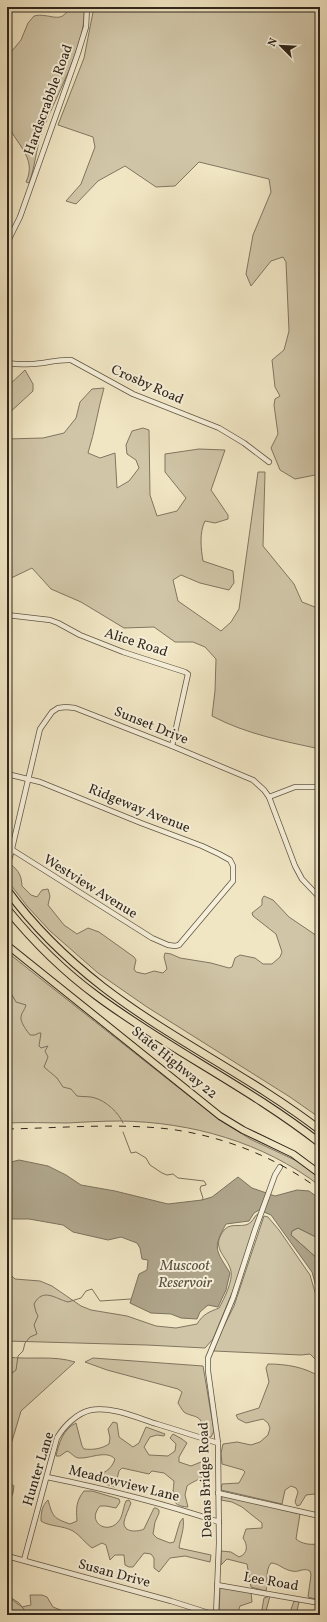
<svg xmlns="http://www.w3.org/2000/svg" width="327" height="1622" font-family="Vollkorn,serif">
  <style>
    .green { fill: #d0c5a7; stroke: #807661 }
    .water { fill: #afa58b; stroke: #7c725e }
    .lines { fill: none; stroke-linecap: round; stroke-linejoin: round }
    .stream { stroke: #7c725e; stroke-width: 1 }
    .minor-casing { stroke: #605645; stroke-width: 6 }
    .major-casing { stroke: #2f261b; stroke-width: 8 }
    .highway-casing { stroke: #2f261b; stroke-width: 9 }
    .minor { stroke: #f6efd9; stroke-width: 4.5 }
    .major { stroke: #f1e6c4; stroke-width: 6 }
    .highway { stroke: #f1e6c4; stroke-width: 7 }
    .rail { stroke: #2f261b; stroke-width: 1; stroke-dasharray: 7 7; stroke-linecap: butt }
    .labels { text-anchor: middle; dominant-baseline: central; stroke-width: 4; stroke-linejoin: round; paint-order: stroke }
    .street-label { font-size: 14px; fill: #2f261b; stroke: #f6efd9 }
    .water-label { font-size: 15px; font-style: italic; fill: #5c5242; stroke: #f6efd9 }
  </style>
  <rect width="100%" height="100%" fill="#f1e6c4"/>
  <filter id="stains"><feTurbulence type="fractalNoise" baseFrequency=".005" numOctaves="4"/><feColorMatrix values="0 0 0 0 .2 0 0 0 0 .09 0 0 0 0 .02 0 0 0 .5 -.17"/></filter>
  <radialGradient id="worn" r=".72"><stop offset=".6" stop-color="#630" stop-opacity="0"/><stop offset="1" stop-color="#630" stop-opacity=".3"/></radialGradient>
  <!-- green -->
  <g class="green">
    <path d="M69,7H84C88,43 53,100 41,135C36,150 35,167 29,183L26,182C38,157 14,143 7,122V57L21,40L28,23L34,16C49,12 62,26 69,7Z"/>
    <path d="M94,7H320V474L295,479L280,470L271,448L278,434L274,405L275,399L280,396L275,387L272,360L284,350L289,331L286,262L283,257L271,261L251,286L246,274L253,235L271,192L269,179L199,162L175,186L156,187L125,166L98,181L76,204L66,201L81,184L95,147L93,137L58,125L84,58Z"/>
    <path d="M25,370L33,384V391L7,415V387Z"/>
    <path d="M104,388C98,409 95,431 88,453L100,458L115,453L117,488L129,481L139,468L136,460L127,454L126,445L132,431L143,428L149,430L150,495L157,516L177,511L186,498L165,472V454L199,449L225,450L211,490L228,515V519L215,523L205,521C199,533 201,549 203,561L233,571L234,583L229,590L200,583L181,575L173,580L178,601L221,631L231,622L239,609L258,472H265L263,546L294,584L302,602L320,609V749C283,741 246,734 212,716L215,691L216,659L205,647L193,642H175L154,627L124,628L81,602L51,589L32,568L7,580V439L43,438L64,433L76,418L80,402L92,389Z"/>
    <path d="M7,860C17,871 21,871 22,886L31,895L37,897L42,890L48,889L50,896L48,905L64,925L77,934L88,928L99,932L134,957L136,960L134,969L136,972L145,974L154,971L163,973L167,969L164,957L165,953L171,954L180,958L211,963L229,968L232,967L235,958L240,955L255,958L263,964H272L280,957L282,952L276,934L253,916L252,913L262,905V899L264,896L273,900L289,917L320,938V1118L290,1097L147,1007L98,973L50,931L27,906L7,880Z"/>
    <path d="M7,952L218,1119L252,1140L297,1161L320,1177V1186C263,1142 191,1122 120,1121C103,1121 85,1122 68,1123C48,1123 27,1122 7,1123Z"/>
    <path d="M259,1213L234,1288L213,1339L205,1348L147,1345L7,1341V1272L15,1279L40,1281L52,1286L81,1306L91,1310L127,1316L156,1326L176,1328L197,1324C203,1314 209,1312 219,1308C224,1299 233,1281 231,1271C227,1255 209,1248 225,1229C232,1222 244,1229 251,1222C254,1219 255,1215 259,1213Z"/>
    <path d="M264,1216L268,1217L279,1230L310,1275L320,1309L316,1329L320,1340V1364L310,1354L301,1355L214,1351L217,1340L234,1306Z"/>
    <path d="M298,1228L320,1239V1261L291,1235L292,1231Z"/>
    <path d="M7,1357C30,1360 53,1355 75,1362L21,1411L7,1458Z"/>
    <path d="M93,1358L203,1366L214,1431L211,1437H208L202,1432C204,1413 192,1418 184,1412C182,1410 180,1406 178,1403L182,1392L178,1389L107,1370L85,1362Z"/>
    <path d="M268,1364C286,1364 305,1367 320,1377V1505L319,1498L314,1494L306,1495L300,1505L297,1506L295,1502L298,1492L296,1488L291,1486L285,1490L282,1504L221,1490L222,1484L239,1483L245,1472L243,1470L222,1464L221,1453L223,1444L237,1442L251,1445L260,1442L268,1435L270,1428L268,1423L263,1419L246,1423L238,1419L236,1415L259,1408L269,1382L266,1368Z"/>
    <path d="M113,1422L117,1423L119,1437L133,1447L139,1443L146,1427L165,1434L164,1436L157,1435L150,1437L144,1447L149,1455L168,1456L175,1451L176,1444L170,1438L173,1434L182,1439L187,1443L179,1457V1462L191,1466L206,1460L209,1462C211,1478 197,1478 187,1486L185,1495L188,1507C169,1506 173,1496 174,1481L164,1473L152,1471L149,1474L122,1468L119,1471L115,1487L92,1480V1478C103,1473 111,1471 115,1459C107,1450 91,1458 81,1458C75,1459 72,1453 67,1451L60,1456H56C59,1443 63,1429 76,1423L82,1446L84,1449C93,1450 101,1449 109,1444L110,1438L108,1429Z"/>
    <path d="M7,1481L14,1486L13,1493L7,1506Z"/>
    <path d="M84,1491H92L119,1499L120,1502L116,1508L106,1506H100C86,1522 107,1535 118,1522C123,1517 123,1507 126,1501L129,1500L131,1503C129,1509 125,1516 124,1522C123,1533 138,1532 144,1529L154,1508H156L159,1510V1513L155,1522L153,1534L157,1538L170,1543L174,1542L180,1522L183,1518C185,1528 180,1539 179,1548L211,1555L210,1562L185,1556L170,1558L159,1572L154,1568V1558L151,1554L144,1553L133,1567H129L125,1565L124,1555H115L110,1560L106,1545L102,1543L92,1548C85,1543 80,1535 73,1531C62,1525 50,1527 41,1521C41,1512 42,1506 48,1500C53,1517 53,1518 70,1524L77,1521C76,1508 76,1501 84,1491Z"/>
    <path d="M223,1495L300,1514L296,1539C302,1544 310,1545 317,1544L320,1534V1584L315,1599L308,1597L311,1575L310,1571C303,1567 299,1573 292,1571C284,1570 278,1563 271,1563C265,1570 268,1582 266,1591L251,1587L247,1564L227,1559L221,1565V1551L231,1552L239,1557C248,1554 248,1545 243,1538L246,1529L262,1528V1523L242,1507L232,1502L221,1500Z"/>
    <path d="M220,1587L251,1592L252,1602L240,1606L237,1615H219Z"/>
    <path d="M30,1595H42L47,1597L53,1607L73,1615L7,1614V1596L22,1607L31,1605Z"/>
    <path d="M270,1596L265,1615H261L264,1598Z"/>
    <path d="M294,1601L299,1602L296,1615H289Z"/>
  </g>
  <!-- water -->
  <path class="water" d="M19,1160L48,1166L66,1175L81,1185L115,1191L168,1204L202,1200L212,1197L238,1177L252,1188L275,1196L297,1190L309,1191L320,1199V1239L298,1228L292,1231L291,1235L320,1261V1302L312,1272L271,1215L259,1210L254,1213L249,1221L226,1224C212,1249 216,1250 230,1273L226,1290L218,1307L208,1305L200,1312L197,1319L181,1318L171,1314L151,1313L130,1303L139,1274L147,1270L148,1260L142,1259L140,1248L137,1243L121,1237L108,1240L73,1232L63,1225L29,1219H7V1167L11,1162Z"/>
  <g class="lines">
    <!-- stream -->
    <g class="stream">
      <path d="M7,986L16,1002L26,1005C25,1010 21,1013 21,1017C20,1022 27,1031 30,1035H35L39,1033H41L39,1046L41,1048L48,1046L45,1051L48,1057L44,1067L57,1078L63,1087L71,1089L77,1096C82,1097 90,1096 95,1098C106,1101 119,1113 123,1123"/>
      <path d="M123,1132L131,1153L136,1152L146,1158L150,1165L162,1173L167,1175L173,1174L178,1178L204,1181L206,1184V1185L201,1186L200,1189L203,1198L202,1200"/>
      <path d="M7,1377L16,1370L18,1356L23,1351L25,1343L30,1337L37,1334L34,1325L38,1316L36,1312L34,1304C43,1287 56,1299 68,1302L81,1298L86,1291L92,1289L100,1301L131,1299"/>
      <path d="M7,1595L19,1603L26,1612L39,1613L44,1615"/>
    </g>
    <!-- minor casing -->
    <g class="minor-casing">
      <g id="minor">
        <path d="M7,243L20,217L78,53L86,27L87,7"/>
        <path d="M7,363C14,364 22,365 30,364C44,364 57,359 71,360L133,394L219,428L244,443L269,462"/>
        <path d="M7,615L50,620L58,623L80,635L123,652L185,672L188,674L172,746"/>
        <path d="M7,774L40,782L141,823L202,846L219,854L230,860L233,866V881L179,945L175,946L168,945L152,938L11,849"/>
        <path d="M269,797L295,787H320"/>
        <path d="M10,857L40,729L52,712L58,708L66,707L75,708L172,746L253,780L264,790L269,797L295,866L302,879L320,898"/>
        <path d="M47,1477C106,1489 162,1503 219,1522"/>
        <path d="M218,1493L320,1516"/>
        <path d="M7,1556L171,1601L215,1615"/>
        <path d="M24,1560L57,1438C64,1426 77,1413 91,1410C111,1406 138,1418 157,1424C177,1430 198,1437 218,1443"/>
        <path d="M217,1585L320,1603"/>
        <path d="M216,1615L219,1543L218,1443L208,1371V1358L233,1298L255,1230L275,1175L280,1167"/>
      </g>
    </g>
    <!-- major casing -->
    <g class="major-casing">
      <path id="major" d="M7,945L220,1116L243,1130L293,1154L320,1174"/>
    </g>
    <!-- highway casing -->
    <g class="highway-casing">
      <g id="highway">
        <path d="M7,890C34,927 67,959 103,987C172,1040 251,1077 320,1130"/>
        <path d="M7,909C33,941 63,971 97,996C168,1049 250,1088 320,1143"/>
      </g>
    </g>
    <!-- minor -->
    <use href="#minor" class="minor"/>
    <!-- major -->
    <use href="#major" class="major"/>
    <!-- highway -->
    <use href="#highway" class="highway"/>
    <!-- rail -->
    <path class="rail" d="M7,1129C60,1128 116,1123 169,1129C223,1136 276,1157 320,1190"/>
  </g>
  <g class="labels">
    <!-- street labels -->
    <g class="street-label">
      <text transform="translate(49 100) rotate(-70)">Hardscrabble Road</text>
      <text transform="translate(147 385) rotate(24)">Crosby Road</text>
      <text transform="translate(136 643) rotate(18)">Alice Road</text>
      <text transform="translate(151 726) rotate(22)">Sunset Drive</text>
      <text transform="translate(139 809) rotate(22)">Ridgeway Avenue</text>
      <text transform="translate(90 887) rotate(32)">Westview Avenue</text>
      <text transform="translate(174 1063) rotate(39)">State Highway 22</text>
      <text transform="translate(39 1469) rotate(-73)">Hunter Lane</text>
      <text transform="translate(206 1480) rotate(-92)">Deans Bridge Road</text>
      <text transform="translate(124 1484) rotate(14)">Meadowview Lane</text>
      <text transform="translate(114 1574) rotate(15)">Susan Drive</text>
      <text transform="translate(271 1582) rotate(10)">Lee Road</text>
    </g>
    <!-- water labels -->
    <g class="water-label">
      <text x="185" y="1266">Muscoot<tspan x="185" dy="17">Reservoir</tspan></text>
    </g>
  </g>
  <!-- margin -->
  <rect width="327" height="1622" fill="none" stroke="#f1e6c4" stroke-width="24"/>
  <rect x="8" y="8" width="311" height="1606" fill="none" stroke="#2f261b" stroke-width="2"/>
  <rect x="12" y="12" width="303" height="1598" fill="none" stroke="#2f261b"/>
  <!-- north arrow -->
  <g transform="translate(281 46) rotate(294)" stroke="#f6efd9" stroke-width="3" paint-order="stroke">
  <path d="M0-3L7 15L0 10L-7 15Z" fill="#2f261b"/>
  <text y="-6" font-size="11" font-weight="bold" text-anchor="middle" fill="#2f261b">N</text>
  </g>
  <rect width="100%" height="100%" filter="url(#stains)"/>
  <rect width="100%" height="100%" fill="url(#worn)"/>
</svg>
